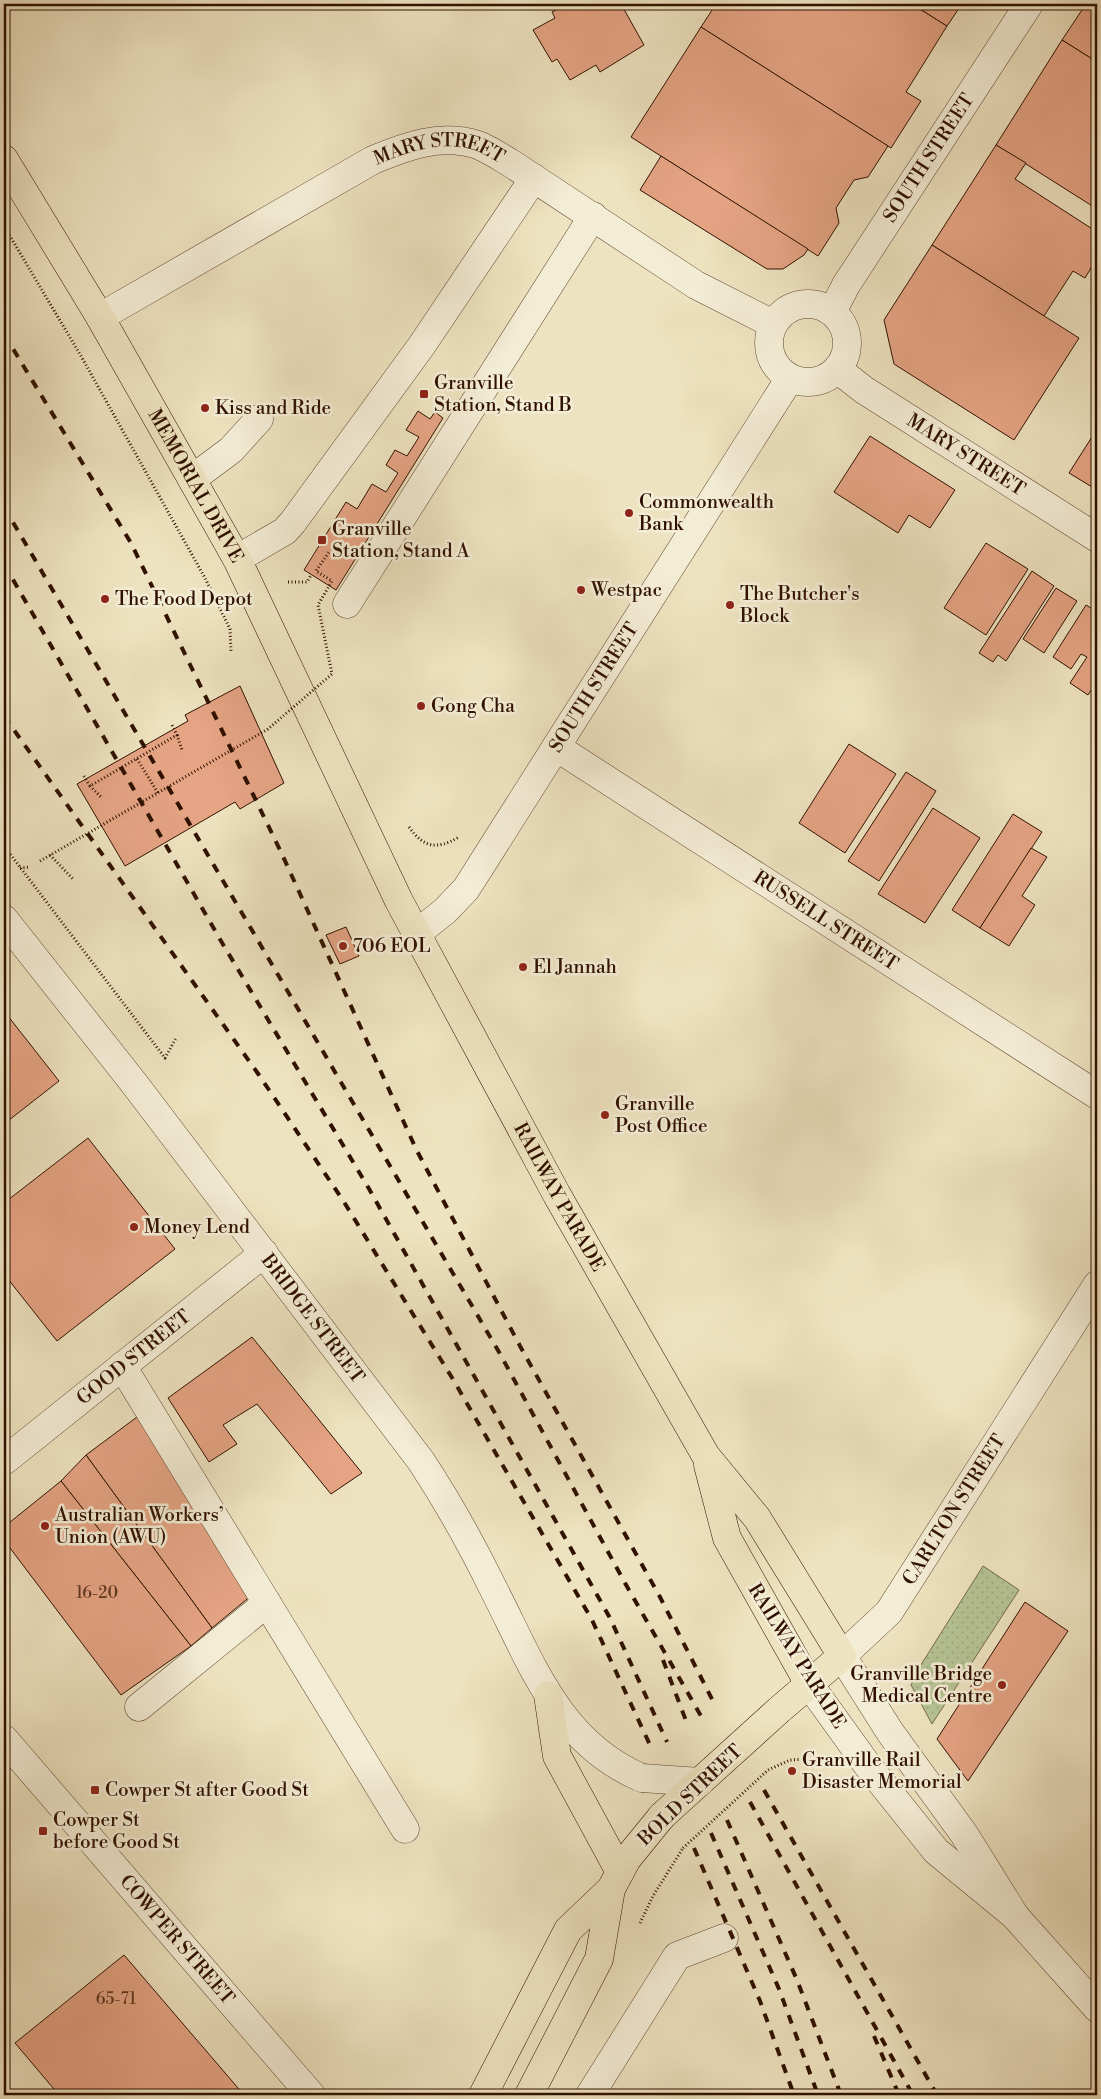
<svg xmlns="http://www.w3.org/2000/svg" width="1101" height="2099" font-family="'Libre Bodoni',serif">
  <style>
    .green { fill: url(#green-dots); stroke: #736a4a }
    .building { fill: #e5a484; stroke: #301100 }
    .lines { fill: none; stroke-linecap: round; stroke-linejoin: round }
    .minor-casing { stroke: #604630; stroke-width: 29 }
    .major-casing { stroke: #301100; stroke-width: 29 }
    .path { stroke: #301100; stroke-width: 3; stroke-dasharray: 1 2.5; stroke-linecap: butt }
    .minor { stroke: #f4edd6; stroke-width: 28 }
    .major { stroke: #eee3c0; stroke-width: 28 }
    .rail { stroke: #301100; stroke-width: 4; stroke-dasharray: 9 9; stroke-linecap: butt }
    .minor-bridge-casing { stroke: #604630; stroke-width: 29; stroke-linecap: butt }
    .major-bridge-casing { stroke: #301100; stroke-width: 29; stroke-linecap: butt }
    .path-bridge { stroke: #301100; stroke-width: 3; stroke-dasharray: 1 2.5; stroke-linecap: butt }
    .minor-bridge { stroke: #f4edd6; stroke-width: 28 }
    .major-bridge { stroke: #eee3c0; stroke-width: 28 }
    .poi-dot { fill: #8f2418; stroke: #f4edd6; stroke-width: 2 }
    .labels { text-anchor: middle; dominant-baseline: central; stroke-width: 5; stroke-linejoin: round; paint-order: stroke }
    .number-label { font-size: 16px; fill: #5d3621 }
    .street-label { font-size: 19px; fill: #301100; stroke: #f4edd6 }
    .poi-label { font-size: 19px; fill: #301100; stroke: #f4edd6; text-anchor: start }
  </style>
  <defs>
    <pattern id="green-dots" width="8" height="8" patternUnits="userSpaceOnUse" patternTransform="scale(1.25)"><rect width="8" height="8" fill="#b6c495"/><path d="M2 2h.1M6 6h.1" fill="none" stroke="#9da77f" stroke-width="1.8" stroke-linecap="round"/></pattern>
  </defs>
  <rect width="100%" height="100%" fill="#eee3c0"/>
  <filter id="stains"><feTurbulence type="fractalNoise" baseFrequency=".004" numOctaves="4"/><feColorMatrix values="0 0 0 0 .2 0 0 0 0 .09 0 0 0 0 .02 0 0 0 .5 -.17"/></filter>
  <radialGradient id="worn" r=".72"><stop offset=".6" stop-color="#630" stop-opacity="0"/><stop offset="1" stop-color="#630" stop-opacity=".3"/></radialGradient>
  <!-- green -->
  <path class="green" d="M983,1566L1019,1590L932,1724L911,1685L919,1668Z"/>
  <!-- building -->
  <g class="building">
    <path d="M552,4H621L644,45L600,72L596,65L570,80L557,59L552,62L533,30L555,18L552,12L556,10L551,8Z"/>
    <path d="M716,4H912L947,26L906,92L921,101L891,148L701,27Z"/>
    <path d="M912,4H962L947,26Z"/>
    <path d="M1086,4H1097V62L1062,40Z"/>
    <path d="M701,27L888,146L868,177L854,180L836,208L839,223L818,256L631,137Z"/>
    <path d="M1062,40L1097,62V209L996,145Z"/>
    <path d="M996,145L1026,163L1015,179L1097,232L1093,240L1097,243V258L1085,278L1073,271L1044,316L932,245Z"/>
    <path d="M661,156L808,249L804,255L783,269H767L640,190Z"/>
    <path d="M932,245L1079,338L1014,440L894,364L884,320Z"/>
    <path d="M418,411L430,419L435,412L443,418L336,590L304,570L346,502L357,509L372,484L386,492L398,473L386,465L395,450L407,456L419,437L406,430Z"/>
    <path d="M1097,429V490L1069,473Z"/>
    <path d="M870,436L955,490L930,528L909,515L898,533L834,492Z"/>
    <path d="M986,543L1028,569L986,635L944,608Z"/>
    <path d="M1032,571L1054,586L1006,661L998,655L993,662L979,653Z"/>
    <path d="M1056,588L1077,601L1044,653L1023,639Z"/>
    <path d="M1086,605L1097,612V681L1088,695L1070,683L1087,657L1081,654L1071,669L1053,657Z"/>
    <path d="M240,686L284,783L240,809L235,802L125,866L77,784L188,721L185,715Z"/>
    <path d="M849,744L896,774L845,853L799,823Z"/>
    <path d="M906,772L936,791L879,881L848,861Z"/>
    <path d="M933,808L980,838L925,923L878,894Z"/>
    <path d="M1013,814L1042,832L980,928L952,910Z"/>
    <path d="M1031,848L1047,857L1022,896L1035,905L1009,946L980,928Z"/>
    <path d="M346,927L359,956L340,964L326,935Z"/>
    <path d="M4,1011L59,1081L4,1124Z"/>
    <path d="M88,1138L175,1249L57,1341L4,1274V1203Z"/>
    <path d="M252,1337L362,1473L331,1494L257,1404L223,1425L237,1444L209,1462L168,1398Z"/>
    <path d="M141,1414L252,1595L212,1628L86,1455Z"/>
    <path d="M86,1455L212,1628L191,1646L61,1481Z"/>
    <path d="M61,1481L191,1646L121,1695L4,1540V1527Z"/>
    <path d="M1025,1602L1068,1631L968,1781L937,1739Z"/>
    <path d="M124,1955L244,2095H59L15,2043Z"/>
  </g>
  <g class="lines">
    <!-- minor casing -->
    <g class="minor-casing">
      <g id="minor">
        <circle cx="808" cy="343" r="39"/>
        <path id="s1" d="M832,312L846,285L1029,4"/>
        <path id="s2" d="M100,317L373,160C407,146 441,133 478,145C488,149 499,156 509,162L696,285L773,324"/>
        <path id="s3" d="M837,369L864,390L1097,538"/>
        <path d="M192,479L231,450L259,419"/>
        <path d="M237,559L285,531L293,522L422,345L534,178"/>
        <path d="M347,604L593,216"/>
        <path id="s4" d="M556,747L1097,1095"/>
        <path id="s5" d="M4,919L133,1082L421,1461C448,1502 472,1545 494,1590C532,1664 559,1743 642,1778"/>
        <path id="s6" d="M416,934L445,911L466,889L790,378"/>
        <path d="M122,1366L405,1829"/>
        <path id="s7" d="M4,1461L264,1253"/>
        <path d="M809,1684L868,1766L936,1851L1015,1916L1097,2008"/>
        <path d="M139,1707L267,1603"/>
        <path id="s8" d="M4,1739L311,2095"/>
        <path id="s9" d="M1015,1916L964,1834L890,1732L842,1656L889,1612L1097,1285"/>
        <path d="M590,2095L677,1956L724,1938"/>
      </g>
    </g>
    <!-- major casing -->
    <g class="major-casing">
      <g id="major">
        <path id="s10" d="M4,159L100,317L237,559L399,901L557,1195L706,1456L757,1518L842,1656L779,1710"/>
        <path d="M708,1465L727,1538L809,1684"/>
        <path d="M548,1695L557,1756L620,1872"/>
        <path d="M483,2095L568,1930L611,1889"/>
        <path d="M529,2095L599,1959L611,1889L627,1859L662,1816"/>
      </g>
    </g>
    <!-- path -->
    <g class="path">
      <path d="M4,226L81,356L205,578L230,629L231,652"/>
      <path d="M288,582H307L311,575"/>
      <path d="M177,735L182,750"/>
      <path d="M137,759L158,793"/>
      <path d="M90,786L101,797"/>
      <path d="M409,827C424,848 437,850 459,837"/>
      <path d="M4,846L165,1058L176,1038"/>
      <path d="M50,855L73,879"/>
      <path d="M20,868L30,867"/>
      <path d="M804,1759L828,1767"/>
      <path d="M640,1923L653,1896L683,1848"/>
    </g>
    <!-- minor -->
    <use href="#minor" class="minor"/>
    <!-- major -->
    <use href="#major" class="major"/>
    <!-- rail -->
    <g class="rail">
      <path d="M4,334L131,543L281,852L416,1149L520,1346L660,1597L714,1703"/>
      <path d="M4,507L499,1352L625,1583L701,1716"/>
      <path d="M4,564L221,941L368,1187L610,1618L667,1742"/>
      <path d="M4,716L259,1075L344,1202L454,1381L592,1620L650,1745"/>
      <path d="M663,1660L688,1726"/>
      <path d="M764,1790L937,2095"/>
      <path d="M750,1802L913,2095"/>
      <path d="M727,1820L797,1980L841,2095"/>
      <path d="M711,1833L779,1989L818,2095"/>
      <path d="M694,1848L760,2001L794,2095"/>
      <path d="M874,2036L899,2095"/>
    </g>
    <!-- minor-bridge casing -->
    <g class="minor-bridge-casing">
      <path id="minor-bridge" d="M642,1778L700,1782"/>
    </g>
    <!-- major-bridge casing -->
    <g class="major-bridge-casing">
      <path id="major-bridge" d="M662,1816L779,1710"/>
    </g>
    <!-- path-bridge -->
    <g class="path-bridge">
      <path d="M84,776L90,786L177,735L172,725"/>
      <path d="M40,861L268,729L332,674L318,605L332,581L316,571L329,552"/>
      <path d="M683,1848L768,1770L790,1760L804,1759"/>
    </g>
    <!-- minor-bridge -->
    <use href="#minor-bridge" class="minor-bridge"/>
    <!-- major-bridge -->
    <use href="#major-bridge" class="major-bridge"/>
  </g>
  <!-- markers -->
  <g class="poi-dot">
    <rect x="419" y="389" width="10" height="10" rx="2.5"/>
    <circle cx="205" cy="408" r="5"/>
    <circle cx="629" cy="513" r="5"/>
    <rect x="317" y="535" width="10" height="10" rx="2.5"/>
    <circle cx="581" cy="590" r="5"/>
    <circle cx="105" cy="599" r="5"/>
    <circle cx="730" cy="605" r="5"/>
    <circle cx="421" cy="706" r="5"/>
    <circle cx="343" cy="946" r="5"/>
    <circle cx="523" cy="967" r="5"/>
    <circle cx="605" cy="1115" r="5"/>
    <circle cx="134" cy="1227" r="5"/>
    <circle cx="45" cy="1526" r="5"/>
    <circle cx="1002" cy="1685" r="5"/>
    <circle cx="792" cy="1771" r="5"/>
    <rect x="90" y="1785" width="10" height="10" rx="2.5"/>
    <rect x="38" y="1826" width="10" height="10" rx="2.5"/>
  </g>
  <g class="labels">
    <!-- number labels -->
    <g class="number-label">
      <text x="97" y="1593">16-20</text>
      <text x="116" y="1999">65-71</text>
    </g>
    <!-- street labels -->
    <g class="street-label">
      <text stroke="none"><textPath href="#s1" startOffset="182">SOUTH STREET</textPath></text>
      <text stroke="none"><textPath href="#s2" startOffset="384">MARY STREET</textPath></text>
      <text stroke="none"><textPath href="#s3" startOffset="155">MARY STREET</textPath></text>
      <text stroke="none"><textPath href="#s10" startOffset="379">MEMORIAL DRIVE</textPath></text>
      <text stroke="none"><textPath href="#s6" startOffset="306">SOUTH STREET</textPath></text>
      <text stroke="none"><textPath href="#s4" startOffset="321">RUSSELL STREET</textPath></text>
      <text stroke="none"><textPath href="#s10" startOffset="1178">RAILWAY PARADE</textPath></text>
      <text stroke="none"><textPath href="#s5" startOffset="505">BRIDGE STREET</textPath></text>
      <text stroke="none"><textPath href="#s7" startOffset="166">GOOD STREET</textPath></text>
      <text stroke="none"><textPath href="#s9" startOffset="498">CARLTON STREET</textPath></text>
      <text transform="translate(797 1656) rotate(58)">RAILWAY PARADE</text>
      <text transform="translate(690 1795) rotate(-44)">BOLD STREET</text>
      <text stroke="none"><textPath href="#s8" startOffset="265">COWPER STREET</textPath></text>
    </g>
    <!-- poi labels -->
    <g class="poi-label">
      <text x="434" y="383">Granville<tspan x="434" dy="22">Station, Stand B</tspan></text>
      <text x="215" y="408">Kiss and Ride</text>
      <text x="639" y="502">Commonwealth<tspan x="639" dy="22">Bank</tspan></text>
      <text x="332" y="529">Granville<tspan x="332" dy="22">Station, Stand A</tspan></text>
      <text x="591" y="590">Westpac</text>
      <text x="740" y="594">The Butcher's<tspan x="740" dy="22">Block</tspan></text>
      <text x="115" y="599">The Food Depot</text>
      <text x="431" y="706">Gong Cha</text>
      <text x="353" y="946">706 EOL</text>
      <text x="533" y="967">El Jannah</text>
      <text x="615" y="1104">Granville<tspan x="615" dy="22">Post Office</tspan></text>
      <text x="144" y="1227">Money Lend</text>
      <text x="55" y="1515">Australian Workers’<tspan x="55" dy="22">Union (AWU)</tspan></text>
      <text x="992" y="1674" text-anchor="end">Granville Bridge<tspan x="992" dy="22">Medical Centre</tspan></text>
      <text x="802" y="1760">Granville Rail<tspan x="802" dy="22">Disaster Memorial</tspan></text>
      <text x="105" y="1790">Cowper St after Good St</text>
      <text x="53" y="1820">Cowper St<tspan x="53" dy="22">before Good St</tspan></text>
    </g>
  </g>
  <!-- margin -->
  <rect width="1101" height="2099" fill="none" stroke="#eee3c0" stroke-width="20"/>
  <rect x="5" y="5" width="1091" height="2089" fill="none" stroke="#301100" stroke-width="2.5"/>
  <rect x="10" y="10" width="1081" height="2079" fill="none" stroke="#301100"/>
  <rect width="100%" height="100%" filter="url(#stains)"/>
  <rect width="100%" height="100%" fill="url(#worn)"/>
</svg>
